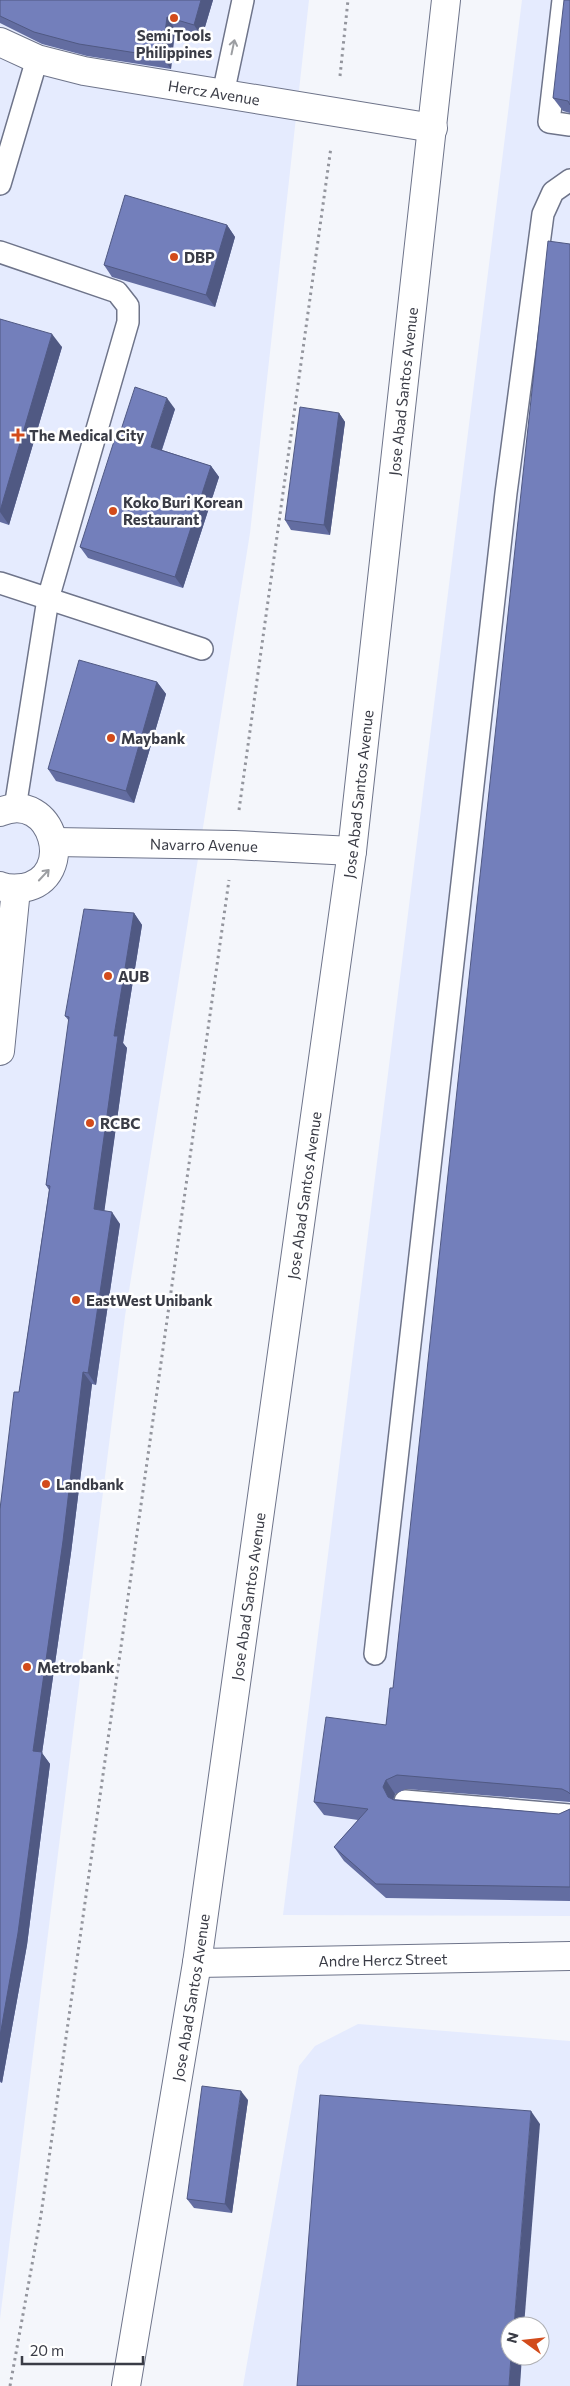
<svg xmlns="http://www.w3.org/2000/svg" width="570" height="2386" font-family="Commissioner,sans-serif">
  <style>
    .built { fill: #e5ebfe; fill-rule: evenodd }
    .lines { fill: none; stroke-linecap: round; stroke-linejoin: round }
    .lane-casing { stroke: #6e748a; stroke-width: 24 }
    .street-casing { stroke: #6e748a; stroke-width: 30 }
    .secondary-casing { stroke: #6e748a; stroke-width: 30 }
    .path { stroke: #93959d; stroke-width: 3; stroke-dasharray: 2.5 4; stroke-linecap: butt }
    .lane { stroke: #fff; stroke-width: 21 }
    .street { stroke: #fff; stroke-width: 28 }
    .secondary { stroke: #fff; stroke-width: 28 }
    .wall { fill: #636da1 }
    .shaded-wall { fill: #505983 }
    .building { fill: #737fbb; stroke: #505983 }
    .oneway { stroke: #9c9ea2 }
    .poi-dot { fill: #d24b1b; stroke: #fff; stroke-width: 2 }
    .labels { text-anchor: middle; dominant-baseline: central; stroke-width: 5; stroke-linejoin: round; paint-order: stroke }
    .poi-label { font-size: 15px; font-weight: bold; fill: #3a3c46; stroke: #fff; text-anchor: start }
    .street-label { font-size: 15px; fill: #3a3c46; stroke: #fff }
  </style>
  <rect width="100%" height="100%" fill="#f4f6fb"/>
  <!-- built -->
  <g class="built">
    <path d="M0,0H309L250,533L125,1316L0,2319Z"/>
    <path d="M522,0H570V1916L283,1915Z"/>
    <path d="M358,2024L570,2041V2386H243L299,2066L315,2046ZM510,2326H540V2356H510Z"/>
  </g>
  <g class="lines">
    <!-- lane casing -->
    <g class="lane-casing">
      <g id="lane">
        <path d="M563,0L549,122L570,125"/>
        <path d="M223,94L243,0"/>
        <path d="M0,184L37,59"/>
        <path d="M0,252L117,292L128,306V322L48,599L15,808"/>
        <path d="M0,583L202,649"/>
        <path d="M375,1654L506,493L543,214L553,192L570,180"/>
        <path d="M405,1801L570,1815"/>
      </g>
    </g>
    <!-- street casing -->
    <g class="street-casing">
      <g id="street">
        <path id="s1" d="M0,42L37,59L84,71L433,128"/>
        <path d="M0,812C53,789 78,878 23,888C15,889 7,889 0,886"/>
        <path id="s2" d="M55,842L234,845L352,851"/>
        <path d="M0,1051L16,889"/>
        <path id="s3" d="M197,1963L570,1956"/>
      </g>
    </g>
    <!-- secondary casing -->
    <g class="secondary-casing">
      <g id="secondary">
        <path id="s4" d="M126,2386L197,1963L352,851L446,0"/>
      </g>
    </g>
    <!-- path -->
    <g class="path">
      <path d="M340,76L348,0"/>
      <path d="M239,810L331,147"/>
      <path d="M10,2386L41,2215L229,880"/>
    </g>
    <!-- lane -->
    <use href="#lane" class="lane"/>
    <!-- street -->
    <use href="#street" class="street"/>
    <!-- secondary -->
    <use href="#secondary" class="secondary"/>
  </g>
  <!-- wall -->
  <g class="wall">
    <path d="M0,0H213L202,37L175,29L171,69L87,56L42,44L0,23Z"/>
    <path d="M570,0V113L563,111L553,98Z"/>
    <path d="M227,225L235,237L215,307L112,277L104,265Z"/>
    <path d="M570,244V1802L406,1789L395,1794L393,1799L559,1814L570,1809V1901L386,1898L344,1861L334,1847L358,1820L324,1815L314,1802L386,1725L393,1688Z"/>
    <path d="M0,319L62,347L9,525L0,522Z"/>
    <path d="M175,409L162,450L211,466L219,477L183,588L88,558L80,547L119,436Z"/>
    <path d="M339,413L345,422L330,535L291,530L285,520Z"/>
    <path d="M157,682L166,694L134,803L56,781L48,769Z"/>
    <path d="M134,913L142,925L123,1043L127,1048L104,1211L120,1224L96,1385L92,1384L71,1553L42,1753L50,1764L27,1945L2,2083L0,2082V1509L19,1392L49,1190L46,1185L69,1021L65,1016Z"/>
    <path d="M248,2100L232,2213L194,2208L187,2199Z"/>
  </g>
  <!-- shaded-wall -->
  <g class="shaded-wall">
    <path d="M201,0H213L202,37L194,25Z"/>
    <path d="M167,17L175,29L171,69L162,57Z"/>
    <path d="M227,225L235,237L215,307L206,295Z"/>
    <path d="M52,334L62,347L9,525L0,512V511Z"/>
    <path d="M167,398L175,409L159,458L151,447Z"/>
    <path d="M339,413L345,422L330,535L324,525Z"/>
    <path d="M211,466L219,477L183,588L175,577Z"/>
    <path d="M157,682L166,694L134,803L126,791Z"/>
    <path d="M134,913L142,925L123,1043L127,1048L103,1221L94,1209L114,1036Z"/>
    <path d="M112,1212L120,1224L96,1385L88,1373Z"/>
    <path d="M83,1372L92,1384L71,1553L42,1753L50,1764L27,1945L2,2083L0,2080V2036L33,1751Z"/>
    <path d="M386,1780L395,1794L393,1800L388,1797L383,1787Z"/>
    <path d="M241,2091L248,2100L232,2213L225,2204Z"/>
    <path d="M531,2111L540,2124L524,2326H514Z"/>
    <path d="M511,2356H522L520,2386H509Z"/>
  </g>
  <!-- building -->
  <g class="building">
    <path d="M0,0H201L194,25L167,17L162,57L79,44L34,32L0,16Z"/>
    <path d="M564,0H570V105L568,101L553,98Z"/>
    <path d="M125,195L227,225L206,295L104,265Z"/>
    <path d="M548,241L570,244V1794L568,1792L562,1789L397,1775L386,1780L383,1787L388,1797L394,1800L559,1814L570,1809V1887L376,1884L334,1847L368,1809L314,1802L326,1717L386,1725L390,1688H393Z"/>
    <path d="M0,319L52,334L0,511Z"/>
    <path d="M135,387L167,398L151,447L211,466L175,577L80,547L116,435L119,436Z"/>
    <path d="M300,407L339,413L324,525L285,520Z"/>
    <path d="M79,660L157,682L126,791L48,769Z"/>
    <path d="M84,909L134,913L114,1036H118L94,1209L112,1212L88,1373L83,1372L63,1541L33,1751L42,1752L18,1933L0,2036V1509L14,1392H19L50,1186L46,1185L69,1017L65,1016Z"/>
    <path d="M202,2086L241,2091L225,2204L187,2199Z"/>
    <path d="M320,2095L531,2111L514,2326H510V2356H511L509,2386H297Z"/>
  </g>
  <!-- one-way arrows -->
  <defs><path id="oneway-shaft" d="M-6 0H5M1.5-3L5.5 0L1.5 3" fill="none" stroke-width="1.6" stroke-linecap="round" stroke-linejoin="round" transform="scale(1.25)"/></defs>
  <g class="oneway">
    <use href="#oneway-shaft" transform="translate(233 47) rotate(-78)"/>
    <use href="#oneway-shaft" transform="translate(44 875) rotate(-47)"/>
  </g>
  <!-- markers -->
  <g class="poi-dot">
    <circle cx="174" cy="18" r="5"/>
    <circle cx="174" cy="257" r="5"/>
    <path d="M15.5 427.5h5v5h5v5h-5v5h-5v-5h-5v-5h5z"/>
    <circle cx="113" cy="511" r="5"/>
    <circle cx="111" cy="738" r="5"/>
    <circle cx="108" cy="976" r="5"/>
    <circle cx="90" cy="1123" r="5"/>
    <circle cx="76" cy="1300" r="5"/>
    <circle cx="46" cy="1484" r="5"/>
    <circle cx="27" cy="1667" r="5"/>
  </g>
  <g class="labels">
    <!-- poi labels -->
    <g class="poi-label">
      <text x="174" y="35" text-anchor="middle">Semi Tools<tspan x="174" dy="17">Philippines</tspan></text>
      <text x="184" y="257">DBP</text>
      <text x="29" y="435">The Medical City</text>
      <text x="123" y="502">Koko Buri Korean<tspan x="123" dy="17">Restaurant</tspan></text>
      <text x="121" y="738">Maybank</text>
      <text x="118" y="976">AUB</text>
      <text x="100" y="1123">RCBC</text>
      <text x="86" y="1300">EastWest Unibank</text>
      <text x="56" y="1484">Landbank</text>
      <text x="37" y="1667">Metrobank</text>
    </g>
    <!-- street labels -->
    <g class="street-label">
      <text stroke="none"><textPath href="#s1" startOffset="221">Hercz Avenue</textPath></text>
      <text stroke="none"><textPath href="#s4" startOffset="2014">Jose Abad Santos Avenue</textPath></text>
      <text stroke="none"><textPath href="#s4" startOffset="1609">Jose Abad Santos Avenue</textPath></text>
      <text stroke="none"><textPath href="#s2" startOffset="149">Navarro Avenue</textPath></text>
      <text stroke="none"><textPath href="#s4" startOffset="1204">Jose Abad Santos Avenue</textPath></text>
      <text stroke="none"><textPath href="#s4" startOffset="799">Jose Abad Santos Avenue</textPath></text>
      <text stroke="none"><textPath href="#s3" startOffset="186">Andre Hercz Street</textPath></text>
      <text stroke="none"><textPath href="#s4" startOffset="394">Jose Abad Santos Avenue</textPath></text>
    </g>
  </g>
  <!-- north arrow -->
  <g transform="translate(525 2341) rotate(285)"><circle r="24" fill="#ffffff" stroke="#b0b1b5"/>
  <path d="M0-4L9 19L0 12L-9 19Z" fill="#d24b1b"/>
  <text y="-8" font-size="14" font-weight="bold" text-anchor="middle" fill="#3a3c46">N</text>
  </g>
  <!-- scale -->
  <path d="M22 2356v8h121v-8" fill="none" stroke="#3a3c46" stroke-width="2.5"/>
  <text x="30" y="2356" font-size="15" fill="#3a3c46" stroke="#ffffff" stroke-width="4" paint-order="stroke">20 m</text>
</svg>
